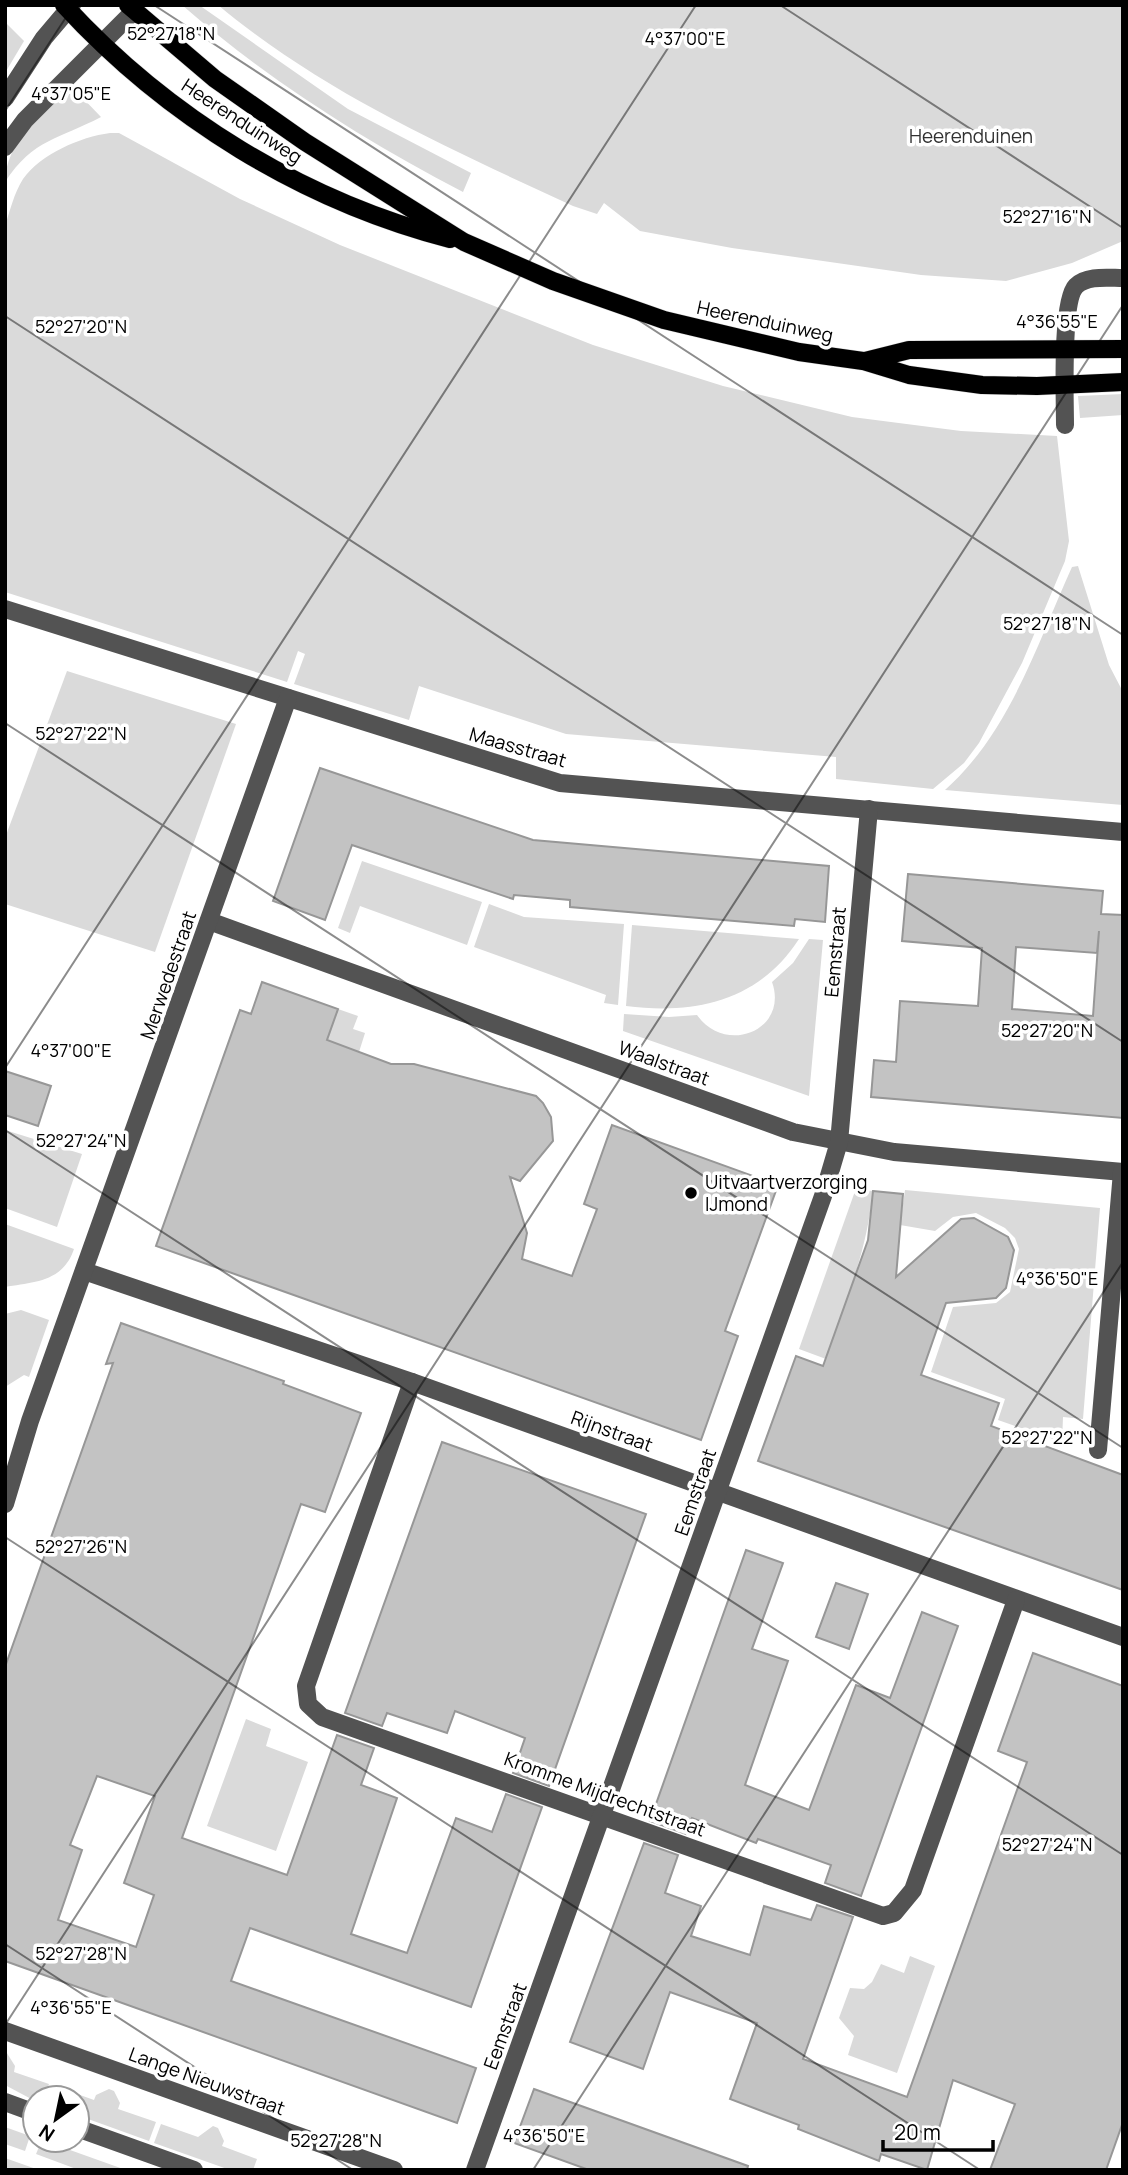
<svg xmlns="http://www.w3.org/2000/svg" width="1128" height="2175" font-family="Manrope,sans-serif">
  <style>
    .green { fill: #dadada }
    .building { fill: #c3c3c3; stroke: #979797; stroke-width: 2; fill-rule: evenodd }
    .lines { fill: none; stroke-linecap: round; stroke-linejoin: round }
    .major-casing { stroke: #dbdbdb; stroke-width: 19 }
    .minor { stroke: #535353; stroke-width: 18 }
    .major { stroke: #000; stroke-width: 18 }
    .ticks { fill: none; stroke: #000; stroke-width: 2; stroke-opacity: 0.45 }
    .poi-dot { fill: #000; stroke: #fff; stroke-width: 2.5 }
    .labels { text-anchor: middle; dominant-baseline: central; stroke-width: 7; stroke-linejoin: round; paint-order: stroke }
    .street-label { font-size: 19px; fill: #000; stroke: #fff }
    .park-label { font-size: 19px; fill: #313131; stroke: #fff }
    .poi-label { font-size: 19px; fill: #000; stroke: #fff; text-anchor: start }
    .ticks-label { font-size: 18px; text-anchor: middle; fill: #000; stroke: #fff; stroke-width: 7; stroke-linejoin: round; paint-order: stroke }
  </style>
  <rect width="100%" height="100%" fill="#fff"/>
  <!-- green -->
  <g class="green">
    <path d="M182,5H199L348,109L471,173L463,192C362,139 268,80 182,5Z"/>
    <path d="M218,5H1123V241L1072,263L1006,281L921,275L732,248L640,231L604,203L597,214L573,206C450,149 323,93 218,5Z"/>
    <path d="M5,22L24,41L5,73Z"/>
    <path d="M76,91L101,117C59,139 33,139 5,182C5,145 43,104 76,91Z"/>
    <path d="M110,133H119L240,199L340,245L593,345L723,386L852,417L961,431L1057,436L1069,541L1065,561L1022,663L979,743L964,763L933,789L836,779V757L566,734L419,686L409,720L294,684L305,654L298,651L287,682L5,592V226C10,211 14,193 23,179C41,154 80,137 110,133Z"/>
    <path d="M1123,394V415L1080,418L1078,396Z"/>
    <path d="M1078,566L1109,665L1123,692V805L945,790C1010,732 1037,644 1072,567Z"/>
    <path d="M67,671L236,724L155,952L5,904V838Z"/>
    <path d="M362,861L482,902L467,945L360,906L350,933L338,928Z"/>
    <path d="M489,904L524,917L624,924L618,1005L604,1003L606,995L474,947Z"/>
    <path d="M632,925L799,939C759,1001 695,1015 626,1006Z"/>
    <path d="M809,939L823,940L809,1096L623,1031L624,1014L669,1017L697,1015C726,1056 789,1030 772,982L793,963Z"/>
    <path d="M338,1009L358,1016L353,1029L365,1033L359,1052L327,1041Z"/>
    <path d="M5,1130L82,1154L57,1227L5,1208Z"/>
    <path d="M859,1190L873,1191C867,1250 846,1303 826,1359L799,1349L854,1194Z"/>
    <path d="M905,1190L1100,1208L1083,1419L1063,1417L1062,1442L998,1420L1005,1399L931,1372L953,1307L996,1303L1010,1292L1019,1249L1015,1238L1005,1228L976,1213L953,1217L935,1231L900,1225Z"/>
    <path d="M5,1224L74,1249C63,1282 34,1282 5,1287Z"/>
    <path d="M21,1310L49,1320L29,1377L24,1375L5,1387V1314Z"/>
    <path d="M246,1719L271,1729L266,1746L308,1762L276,1851L207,1826Z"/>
    <path d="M910,1956L935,1966L897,2073L848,2055L854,2036L839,2018L850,1988L864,1989L872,1982L881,1964L904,1973Z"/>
    <path d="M5,2050L15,2066L14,2072L49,2084L44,2098H35V2101L5,2085Z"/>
    <path d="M55,2086L94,2100L96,2095L109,2089L114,2091L120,2103L118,2109L156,2122L149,2141L77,2115V2098H50Z"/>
    <path d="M161,2124L198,2137L213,2126L218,2128L224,2141L222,2146L257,2159L253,2170H230L154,2143Z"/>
    <path d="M5,2127L30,2136L25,2151L5,2144Z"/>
    <path d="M42,2140L126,2170H79L36,2154Z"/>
    <path d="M5,2158L39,2170L5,2168Z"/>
  </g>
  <!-- building -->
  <g class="building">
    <path d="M320,768L533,840L829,866L825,922L795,919L794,926L570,907V900L514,895L513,899L352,845L325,920L273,901Z"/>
    <path d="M908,874L1103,891L1101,914L1123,915V1118L871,1097L874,1060L896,1062L900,1001L978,1006L982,948L902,941ZM1099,931L1093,1016L1012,1009L1016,947L1097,953Z"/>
    <path d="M262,982L338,1009L327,1040L391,1064H414L536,1096L543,1103L551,1117L553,1141L520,1181L510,1177L527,1233L522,1259L572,1276L597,1209L584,1204L612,1125L778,1185L725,1331L738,1336L701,1440L156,1246L240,1010L251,1014Z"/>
    <path d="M5,1071L51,1086L38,1126L5,1115Z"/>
    <path d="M873,1191L903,1194L896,1277L961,1219L974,1218L1008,1237L1014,1250L1006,1288L996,1298L946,1303L921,1375L999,1403L991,1426L1123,1475V1590L758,1461L796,1356L823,1366L868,1240Z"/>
    <path d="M121,1323L284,1381L283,1384L361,1413L325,1512L301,1504L182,1838L287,1875L337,1735L374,1748L361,1785L397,1798L351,1934L407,1953L456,1818L492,1832L506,1794L542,1807L471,2007L250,1928L231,1981L476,2068L457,2123L5,1961V1667L113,1363L106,1364ZM97,1776L155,1796L124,1883L154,1895L136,1947L58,1920L82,1850L70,1845Z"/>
    <path d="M442,1442L646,1514L549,1786L513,1773L525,1738L455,1711L447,1733L387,1713L382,1726L345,1713Z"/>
    <path d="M746,1550L783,1563L752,1649L788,1661L745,1785L809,1810L856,1685L890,1698L922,1612L958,1626L861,1896L825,1883L831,1865L758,1839L756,1843L692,1818L686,1834L650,1821Z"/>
    <path d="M836,1583L868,1594L849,1649L816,1637Z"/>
    <path d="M1033,1653L1123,1686V2122L1106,2170H990L1015,2104L953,2080L927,2170L881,2154L879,2161L798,2129L799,2125L730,2099L757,2023L670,1992L643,2069L570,2042L644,1843L678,1855L665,1893L701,1906L691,1936L750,1955L764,1906L811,1920L817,1905L853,1917L803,2059L907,2097L1027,1762L998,1751Z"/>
    <path d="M534,2089L748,2166L747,2170H589L514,2143Z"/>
  </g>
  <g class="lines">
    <!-- major casing -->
    <g class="major-casing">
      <g id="major">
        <path d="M64,5C167,117 303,201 450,239"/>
        <path d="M128,5L215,79L305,142L464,242L553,281L664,320L799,352L863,361L909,375L982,385L1037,386L1123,382"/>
        <path d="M865,361L909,350L1123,349"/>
      </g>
    </g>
    <!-- minor -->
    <g class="minor">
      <path d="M5,98L44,38L72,5"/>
      <path d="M5,147L25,120L134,11"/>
      <path d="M1065,425C1065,400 1061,301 1076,286C1087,275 1108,278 1123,278"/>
      <path d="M5,609L560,783L1123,832"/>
      <path d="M209,921L793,1132L894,1152L1123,1172"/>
      <path d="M84,1271L412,1382L1123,1637"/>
      <path d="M412,1382L306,1686L308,1704L322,1717L883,1916L894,1913L913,1890L1016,1600"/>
      <path d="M1098,1450L1122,1172"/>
      <path d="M5,1504L30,1421L288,698"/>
      <path d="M5,2031L394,2170"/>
      <path d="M5,2102L35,2113"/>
      <path d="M77,2128L194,2170"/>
      <path d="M475,2170L823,1196L839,1142L869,809"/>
    </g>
    <!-- major -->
    <use href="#major" class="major"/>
  </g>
  <!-- ticks -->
  <path class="ticks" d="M154,5L1123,635M780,5L1123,228M5,111L74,5M5,316L1123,1042M5,723L1123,1448M5,1068L696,5M5,1130L1123,1855M5,1537L980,2170M5,1944L353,2170M5,2025L1123,305M533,2170L1123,1262"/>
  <!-- markers -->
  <circle class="poi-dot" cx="691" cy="1193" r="7"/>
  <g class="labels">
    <!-- street labels -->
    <g class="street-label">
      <text transform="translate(242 121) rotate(33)">Heerenduinweg</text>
      <text transform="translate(765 321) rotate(12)">Heerenduinweg</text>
      <text transform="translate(518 747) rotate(16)">Maasstraat</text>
      <text transform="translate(835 952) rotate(-85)">Eemstraat</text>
      <text transform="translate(168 975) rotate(-71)">Merwedestraat</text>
      <text transform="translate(664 1063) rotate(20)">Waalstraat</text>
      <text transform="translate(612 1431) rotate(20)">Rijnstraat</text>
      <text transform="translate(695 1492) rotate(-71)">Eemstraat</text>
      <text transform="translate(605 1794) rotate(20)">Kromme Mijdrechtstraat</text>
      <text transform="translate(505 2026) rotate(-70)">Eemstraat</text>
      <text transform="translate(207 2081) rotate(20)">Lange Nieuwstraat</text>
    </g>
    <!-- park labels -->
    <g class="park-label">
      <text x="971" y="136">Heerenduinen</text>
    </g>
    <!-- poi labels -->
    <g class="poi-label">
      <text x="705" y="1182">Uitvaartverzorging<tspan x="705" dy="22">IJmond</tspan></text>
    </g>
  </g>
  <g class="ticks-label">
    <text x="171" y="40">52°27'18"N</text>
    <text x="685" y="45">4°37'00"E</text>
    <text x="71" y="100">4°37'05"E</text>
    <text x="1047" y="223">52°27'16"N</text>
    <text x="1057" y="328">4°36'55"E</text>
    <text x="81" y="333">52°27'20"N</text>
    <text x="1047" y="630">52°27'18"N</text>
    <text x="81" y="740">52°27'22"N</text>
    <text x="1047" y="1037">52°27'20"N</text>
    <text x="71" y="1057">4°37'00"E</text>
    <text x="81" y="1147">52°27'24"N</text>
    <text x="1057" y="1285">4°36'50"E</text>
    <text x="1047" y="1444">52°27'22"N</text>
    <text x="81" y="1553">52°27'26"N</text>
    <text x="1047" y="1851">52°27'24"N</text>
    <text x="81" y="1960">52°27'28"N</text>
    <text x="71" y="2014">4°36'55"E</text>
    <text x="544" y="2142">4°36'50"E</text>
    <text x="336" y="2147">52°27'28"N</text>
  </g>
  <!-- border -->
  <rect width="1128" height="2175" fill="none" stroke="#000000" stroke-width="14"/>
  <!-- north arrow -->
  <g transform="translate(56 2119) rotate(213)"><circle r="33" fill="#ffffff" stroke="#999999" stroke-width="2"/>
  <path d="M0-5L12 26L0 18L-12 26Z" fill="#000000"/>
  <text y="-10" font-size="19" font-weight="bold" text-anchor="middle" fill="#000000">N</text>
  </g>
  <!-- scale -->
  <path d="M883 2140v10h110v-10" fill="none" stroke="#000000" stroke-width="3.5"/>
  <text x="894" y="2140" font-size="21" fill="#000000" stroke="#ffffff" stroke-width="5" paint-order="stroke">20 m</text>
</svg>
